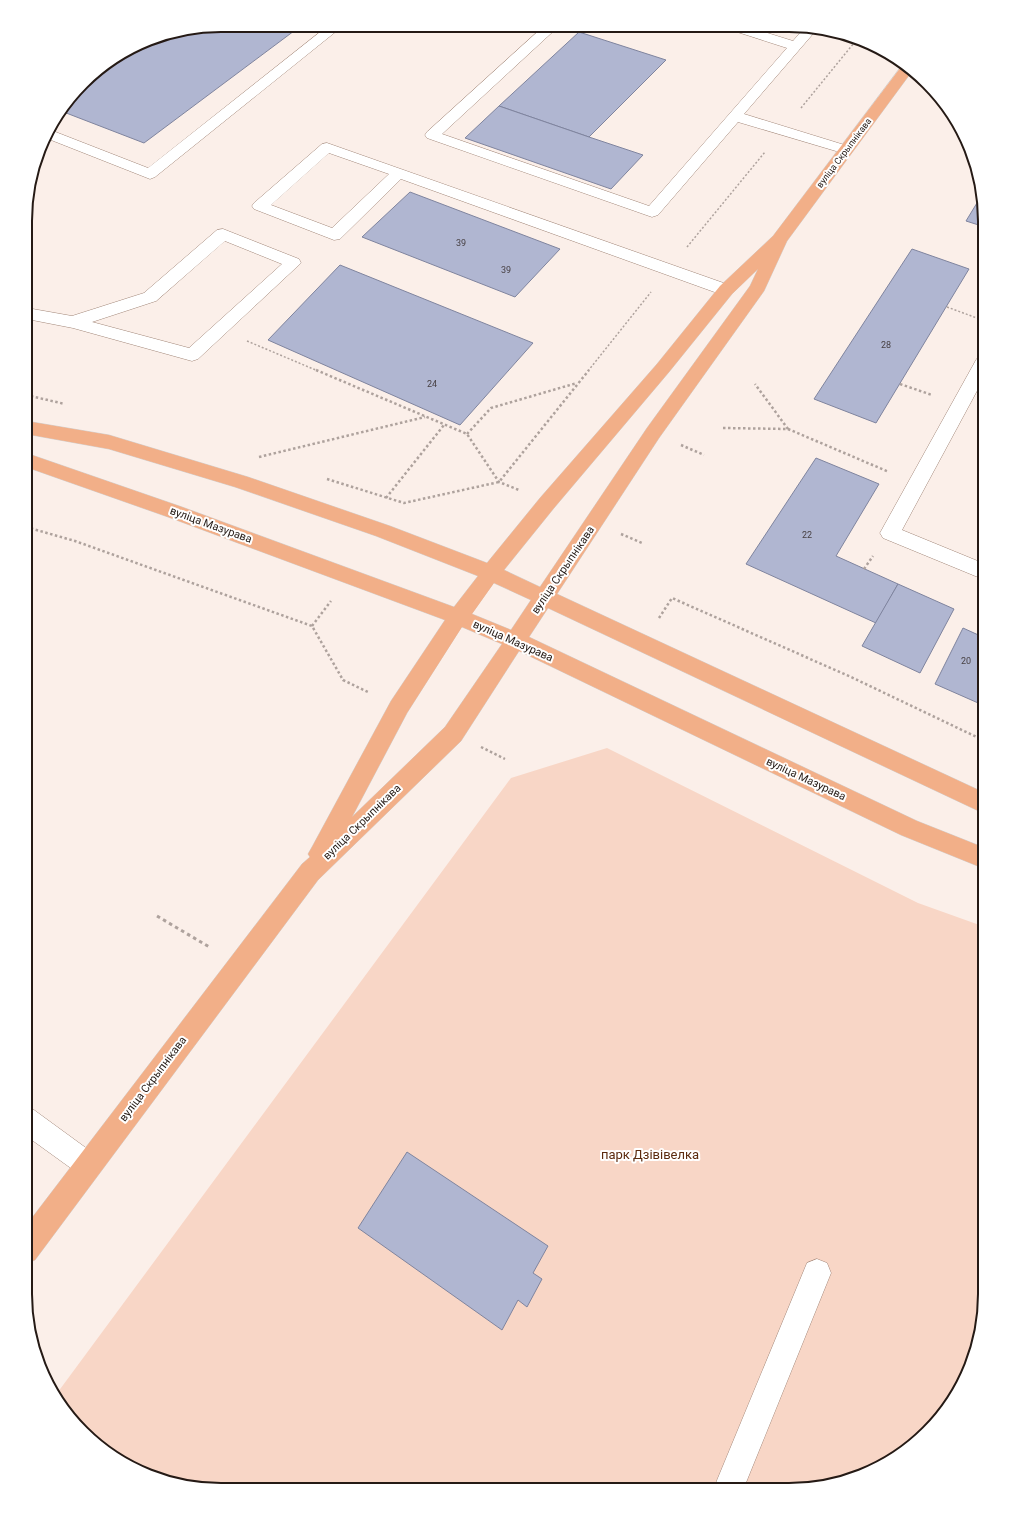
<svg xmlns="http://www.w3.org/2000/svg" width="1010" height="1515" font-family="Roboto,sans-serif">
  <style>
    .green { fill: #f8d6c6 }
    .building { fill: #b0b6d1; stroke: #7f849e }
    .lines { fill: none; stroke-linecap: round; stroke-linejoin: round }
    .minor-casing { stroke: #a28779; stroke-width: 1 }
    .major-casing { stroke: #d3d1d0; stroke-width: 1 }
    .path-far2 { stroke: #aea29d; stroke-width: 1.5; stroke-dasharray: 2 2; stroke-linecap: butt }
    .path-far1 { stroke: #aea29d; stroke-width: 2.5; stroke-dasharray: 2.5 2.5; stroke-linecap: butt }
    .path { stroke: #aea29d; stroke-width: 3; stroke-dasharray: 3.5 3.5; stroke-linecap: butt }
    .minor { fill: #fff; fill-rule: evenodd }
    .major { fill: #f2af88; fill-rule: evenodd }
    .labels { text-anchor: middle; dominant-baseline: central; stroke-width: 4; stroke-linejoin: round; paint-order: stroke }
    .far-street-label { font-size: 9px; fill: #251a15; stroke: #fff }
    .number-label { font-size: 9px; fill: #484144 }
    .street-label { font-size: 11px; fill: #251a15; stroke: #fff }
    .near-park-label { font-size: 13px; fill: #5c2b0f; stroke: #fff }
    .rim { fill: none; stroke: #251a15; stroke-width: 2 }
  </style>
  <rect width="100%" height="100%" fill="#fbefe9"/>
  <!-- green -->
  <path class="green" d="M607,748L918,903L985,927V1307L975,1357L952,1403L908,1449L864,1475L789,1490L196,1488C180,1484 161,1482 146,1475C109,1458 76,1431 55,1396L511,778Z"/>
  <!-- building -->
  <g class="building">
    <path d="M221,25H302L144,143L61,111L92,74L158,35Z"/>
    <path d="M579,32L666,60L589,137L499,106Z"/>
    <path d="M499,106L589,137L643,155L611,189L465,138Z"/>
    <path d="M410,192L560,249L515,297L362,237Z"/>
    <path d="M980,198L985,221V227L966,221Z"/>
    <path d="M912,249L969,269L876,423L814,399Z"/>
    <path d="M340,265L533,343L460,425L268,340Z"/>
    <path d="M816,458L879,484L836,556L898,584L876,623L746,564Z"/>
    <path d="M898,584L954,609L920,673L862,646Z"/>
    <path d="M963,628L985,638V706L935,684Z"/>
    <path d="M407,1152L548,1246L533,1273L542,1279L527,1307L518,1300L502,1330L358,1228Z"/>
  </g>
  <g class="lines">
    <!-- minor casing -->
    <g class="minor-casing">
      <g id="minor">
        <path d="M329,25H344L155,177L150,179L145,177L46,138L49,130L53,131L148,168Z"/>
        <path d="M544,26H559L442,134L649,206L787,48L728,29L727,26L748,27L793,41L805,27L818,28L744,114L851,147L853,150L851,153L846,154L738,122L658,215L652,217L427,138L425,135L427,132Z"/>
        <path d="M327,143L732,286L734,290L732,294L726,295L720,294L401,179L340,239L334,240L254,209L252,206L254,203L322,144ZM329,153L389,174L332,228L271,205Z"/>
        <path d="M223,229L299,259L301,263L198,359L192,361L73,328L27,319V308L72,316L144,293L217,230ZM225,241L282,264L189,348L92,322L156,301Z"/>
        <path d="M985,354V376L902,530L985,564V580L883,538L880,533L976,360L979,356Z"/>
        <path d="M25,1106L34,1110L97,1156L101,1165L97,1174L88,1178L79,1174L25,1135Z"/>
        <path d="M817,1259L827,1263L831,1273L743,1490H713L807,1263Z"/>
      </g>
    </g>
    <!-- major casing -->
    <g class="major-casing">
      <path id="major" d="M904,63L913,70L787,241L764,291L659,438L557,594L985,793V814L548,608L529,637L917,821L985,848V869L901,835L519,651L461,741L318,880L35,1260L25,1264V1227L302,864L310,857L308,854L312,847L391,701L445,620L168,517L26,467V453L182,507L454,607L478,576L376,536L235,487L109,449L26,434V421L109,435L248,477L390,526L487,563L540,498L657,364L720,286L773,236ZM758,269L750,286L647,428L540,587L504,570L554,508L669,372L732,294ZM494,583L531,600L511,630L472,614ZM462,627L502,644L445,727L352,817L407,713Z"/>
    </g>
    <!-- path-far2 -->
    <g class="path-far2">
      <path d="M801,108L858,38"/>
      <path d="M687,247L765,152"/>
      <path d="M947,307L985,321"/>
      <path d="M247,341L318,371"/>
      <path d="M588,371L651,292"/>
    </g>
    <!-- path-far1 -->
    <g class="path-far1">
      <path d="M316,370L467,434L499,482L519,490"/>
      <path d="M900,384L932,395"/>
      <path d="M26,395L65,404"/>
      <path d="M723,428L788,429L755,384"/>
      <path d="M788,429L889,472"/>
      <path d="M467,434L491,408L577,383"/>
      <path d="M681,445L704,455"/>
      <path d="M259,457L425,417"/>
      <path d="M327,479L404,503L499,482L589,370"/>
      <path d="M386,498L444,425"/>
      <path d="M26,527L75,541L312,626L343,680L370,693"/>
      <path d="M621,534L642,543"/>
      <path d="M864,569L873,556"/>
      <path d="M659,618L672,598L851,677L985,741"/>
      <path d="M312,626L331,601"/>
      <path d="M481,747L505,759"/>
    </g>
    <!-- path -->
    <path class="path" d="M157,916L211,948"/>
    <!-- minor -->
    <use href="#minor" class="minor"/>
    <!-- major -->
    <use href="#major" class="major"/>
  </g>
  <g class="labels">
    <!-- far-street labels -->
    <g class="far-street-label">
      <text transform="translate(844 153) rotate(-53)">вуліца Скрыпнікава</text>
    </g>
    <!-- number labels -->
    <g class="number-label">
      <text x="461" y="243">39</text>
      <text x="506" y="270">39</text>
      <text x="886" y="345">28</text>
      <text x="432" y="384">24</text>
      <text x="807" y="535">22</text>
      <text x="966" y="661">20</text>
    </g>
    <!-- street labels -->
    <g class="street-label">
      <text transform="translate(211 525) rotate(20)">вуліца Мазурава</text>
      <text transform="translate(563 570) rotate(-56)">вуліца Скрыпнікава</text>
      <text transform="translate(513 641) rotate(24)">вуліца Мазурава</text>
      <text transform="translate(806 779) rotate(25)">вуліца Мазурава</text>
      <text transform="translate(362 822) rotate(-44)">вуліца Скрыпнікава</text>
      <text transform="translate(153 1079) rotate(-53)">вуліца Скрыпнікава</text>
    </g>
    <!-- near-park labels -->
    <g class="near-park-label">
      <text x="650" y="1154">парк Дзівівелка</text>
    </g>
  </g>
  <!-- crop -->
  <path d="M0 0H1010V1515H0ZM221 32H789A189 189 0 0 1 978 221V1294A189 189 0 0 1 789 1483H221A189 189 0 0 1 32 1294V221A189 189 0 0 1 221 32Z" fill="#fff" fill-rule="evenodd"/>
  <path class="rim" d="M221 32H789A189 189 0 0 1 978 221V1294A189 189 0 0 1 789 1483H221A189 189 0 0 1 32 1294V221A189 189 0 0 1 221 32Z"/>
</svg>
